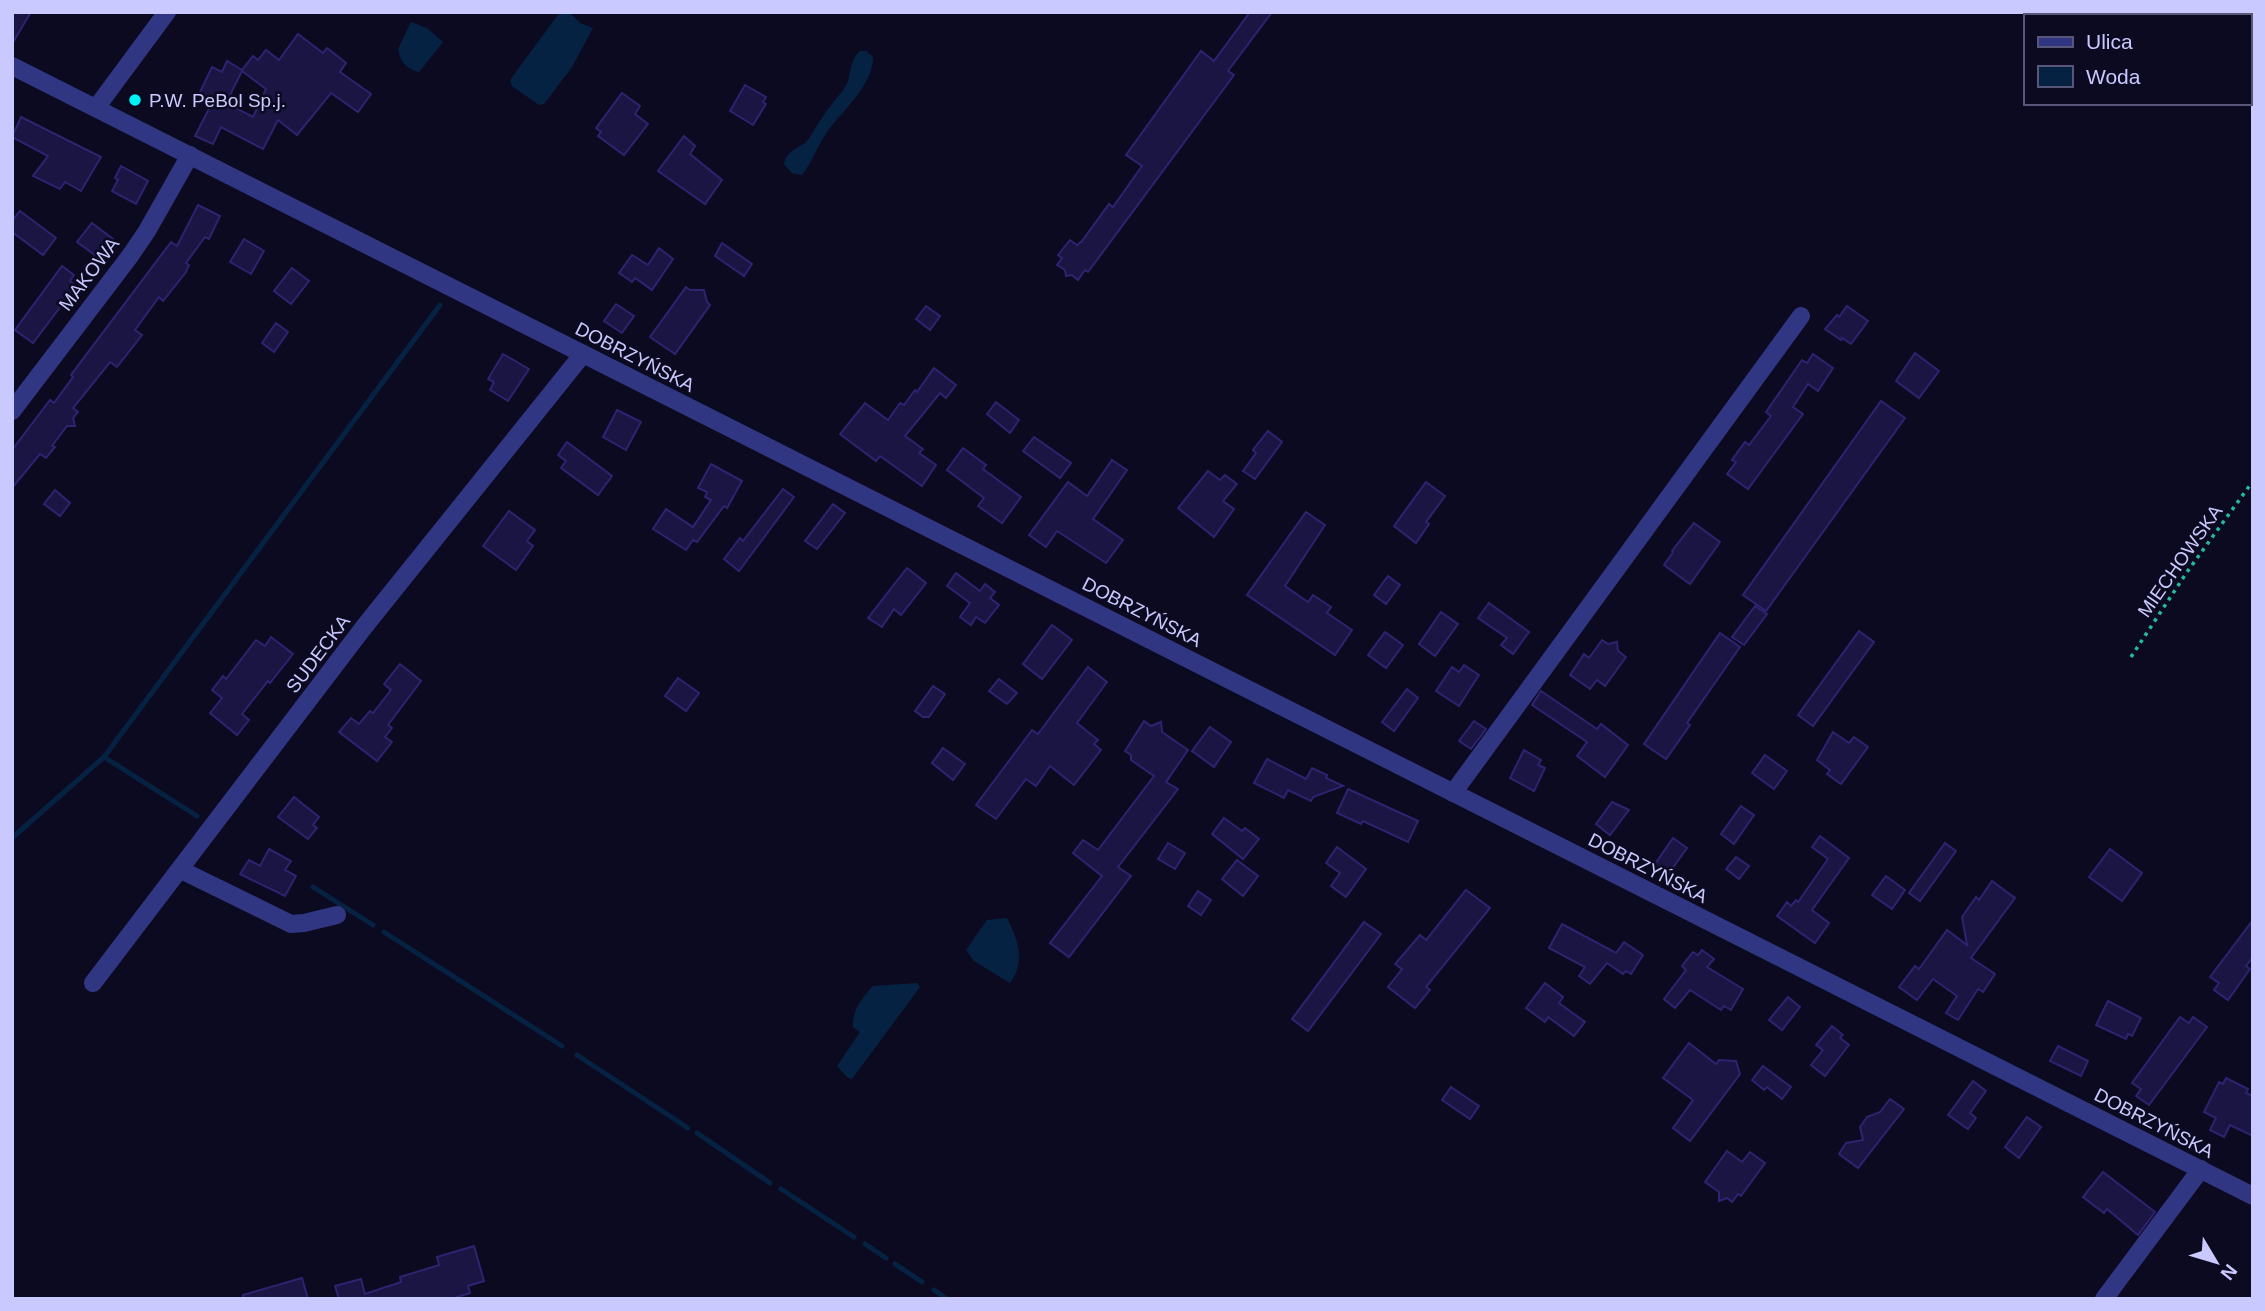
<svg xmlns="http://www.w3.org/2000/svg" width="2265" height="1311" font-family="Helvetica,sans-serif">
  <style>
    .water { fill: #062243 }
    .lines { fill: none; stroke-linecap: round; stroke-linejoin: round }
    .stream { stroke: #062243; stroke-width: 5 }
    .building { fill: #1a1542; stroke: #2c2470; stroke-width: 2; fill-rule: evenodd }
    .path { stroke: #22baa2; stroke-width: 3.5; stroke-dasharray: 3.5 5; stroke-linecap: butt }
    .minor { stroke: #313683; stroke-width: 18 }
    .poi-dot { fill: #00f3f4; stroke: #0c0a20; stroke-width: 2.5 }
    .labels { text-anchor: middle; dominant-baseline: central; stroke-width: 5; stroke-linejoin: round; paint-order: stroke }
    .poi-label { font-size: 19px; fill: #cac9ff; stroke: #0c0a20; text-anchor: start }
    .street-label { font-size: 19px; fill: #cac9ff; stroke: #0c0a20 }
  </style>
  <rect width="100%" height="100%" fill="#0c0a20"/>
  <!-- water -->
  <g class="water">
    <path d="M560,12H569L580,23L593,28L572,67L544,104L539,105L512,86L510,80Z"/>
    <path d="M411,22L427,28L443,42L419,72C406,69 401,62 398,49Z"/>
    <path d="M860,51H866L873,57C873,85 843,110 827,132C817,146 813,161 802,175L792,173L784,164C787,148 803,149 810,137C817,126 823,115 832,104C837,97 845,90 848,81C851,70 851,59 860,51Z"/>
    <path d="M1007,918C1018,940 1026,961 1010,983L974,961L966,950L987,920Z"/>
    <path d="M917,983L920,987L852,1079L848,1078L837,1066L860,1032L853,1027C852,1010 862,998 873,986Z"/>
  </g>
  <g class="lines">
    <!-- stream -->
    <g class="stream">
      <path d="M104,757L440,305"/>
      <path d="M12,838L104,757L197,816"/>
      <path d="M313,887L373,925"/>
      <path d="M384,932L562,1046"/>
      <path d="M577,1055L688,1128"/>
      <path d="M697,1133L770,1183"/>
      <path d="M781,1189L854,1237"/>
      <path d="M865,1244L886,1258"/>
      <path d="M895,1264L922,1282"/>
      <path d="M934,1290L947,1299"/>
    </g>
  </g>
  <!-- building -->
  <g class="building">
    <path d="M12,12H31L12,44Z"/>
    <path d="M1250,12H1272L1228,71L1234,75L1088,272L1085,270L1078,280L1072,275L1066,276L1065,270L1057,265L1062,258L1058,255L1070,240L1077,245L1082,241L1109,204L1113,207L1142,166L1126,155L1201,51L1214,61Z"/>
    <path d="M298,34L323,53L327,48L346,63L340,72L371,94L358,112L331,93L297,135L278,120L263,149L221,127L213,144L195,136L213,101L199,94L212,67L222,72L227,61L242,70L253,56L258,60L266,50L279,60ZM242,71L266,89L253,117L226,103Z"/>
    <path d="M745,85L766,97L763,102L766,104L753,125L730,111Z"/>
    <path d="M622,93L640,106L635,114L648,124L624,155L598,136L601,132L596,128Z"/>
    <path d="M21,117L101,157L81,191L65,182L60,189L33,176L48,156L12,137Z"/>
    <path d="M684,136L695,146L690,154L722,180L705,204L658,171Z"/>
    <path d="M121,166L148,181L136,204L112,191L118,180L115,178Z"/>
    <path d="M198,205L220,216L209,239L205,237L186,263L189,265L186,272L163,301L159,297L135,330L142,335L117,367L110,362L73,408L78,412L73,418L75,426H67L52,446L55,447L46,458L40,454L12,488V450L50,400L54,403L73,377L71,375L171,242L177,246Z"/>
    <path d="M20,211L56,238L43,255L12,232V221Z"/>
    <path d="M92,223L113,239L99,258L77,242Z"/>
    <path d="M244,239L264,251L251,274L230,262Z"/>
    <path d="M722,243L752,264L744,276L715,256Z"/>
    <path d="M659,248L673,259L652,290L635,278L632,282L619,273L632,255L648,265Z"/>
    <path d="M62,266L74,275L70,281L76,286L33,343L15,330Z"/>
    <path d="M292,268L309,281L291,304L274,291Z"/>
    <path d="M686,287L690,290H704L707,302L710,305L675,354L650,337Z"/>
    <path d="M616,304L634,316L622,333L604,321Z"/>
    <path d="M926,306L940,316L930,330L916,319Z"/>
    <path d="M1847,306L1868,321L1851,344L1842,338L1841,340L1825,329L1837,315L1839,317Z"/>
    <path d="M276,323L288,332L274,352L262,343Z"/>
    <path d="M1915,353L1939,371L1919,398L1896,381Z"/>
    <path d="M503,354L529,369L508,401L490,390L494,382L488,379Z"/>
    <path d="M1813,354L1833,368L1818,391L1808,384L1793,407L1803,414L1748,489L1727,474L1736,462L1732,460L1745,442L1749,445L1771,416L1766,412L1802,360L1807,363Z"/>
    <path d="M934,368L956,385L946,398L940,393L905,436L923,449L919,453L936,465L922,486L880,456L876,461L840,434L865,403L888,420L900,403L904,405L915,390L917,392Z"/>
    <path d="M1881,401L1905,418L1766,611L1743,595Z"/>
    <path d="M996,402L1019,420L1010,433L987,414Z"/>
    <path d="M617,410L641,422L626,450L603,437Z"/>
    <path d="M1268,431L1282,442L1255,479L1243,471L1256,453L1253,450Z"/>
    <path d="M1034,437L1071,463L1060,478L1023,451Z"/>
    <path d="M567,442L612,476L598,495L561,468L566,461L558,455Z"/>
    <path d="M963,448L986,465L983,469L1021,497L1002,523L978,506L984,498L947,470Z"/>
    <path d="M1112,460L1127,470L1093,519L1123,540L1106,563L1057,531L1046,547L1029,535L1068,482L1087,496Z"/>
    <path d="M711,464L742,481L727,508L724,506L697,542L693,540L686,550L653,529L666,509L693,527L711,500L705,497L707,492L698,488Z"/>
    <path d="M1208,471L1220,480L1225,475L1237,484L1223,501L1234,509L1214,537L1178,508Z"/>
    <path d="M1426,482L1445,496L1426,522L1429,524L1416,543L1394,526Z"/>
    <path d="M783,489L794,497L739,571L724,559L740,538L743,541Z"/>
    <path d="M55,490L70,503L60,516L44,504Z"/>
    <path d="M833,504L845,513L817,549L805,541Z"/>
    <path d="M509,511L535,530L527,541L533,546L516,570L483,546Z"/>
    <path d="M1306,512L1325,525L1285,586L1308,602L1313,595L1331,607L1327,613L1352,630L1335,655L1247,595Z"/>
    <path d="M1694,523L1720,542L1690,584L1664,565L1673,552L1672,551Z"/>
    <path d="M907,568L926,583L901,615L894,609L882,627L868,618Z"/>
    <path d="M956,573L980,591L985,584L995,592L990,598L999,605L985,623L976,617L971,625L960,617L970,603L947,586Z"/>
    <path d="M1388,576L1400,585L1386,604L1374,595Z"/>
    <path d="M1489,603L1529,632L1513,654L1501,645L1507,638L1478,618Z"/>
    <path d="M1755,606L1767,614L1744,645L1732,637Z"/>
    <path d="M1441,612L1458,624L1435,656L1419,644Z"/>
    <path d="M1052,625L1072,640L1042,679L1023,664Z"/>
    <path d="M1859,631L1874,642L1813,726L1798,715Z"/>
    <path d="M1385,632L1403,645L1386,668L1368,655Z"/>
    <path d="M1720,633L1740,647L1687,723L1690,725L1666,759L1644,744Z"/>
    <path d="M271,637L293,654L270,683L268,681L242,714L249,720L237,735L210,713L222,698L212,690L223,676L226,679L256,640L265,646Z"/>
    <path d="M1602,640L1608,644L1617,642L1618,651L1626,657L1605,686L1597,680L1590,689L1570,675L1584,654L1589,658Z"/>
    <path d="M400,664L421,681L388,725L392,728L385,737L392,742L377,761L339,732L351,718L359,724L370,711L373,713L391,690L384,684Z"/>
    <path d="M1464,665L1479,675L1459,706L1436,691L1452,667L1459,672Z"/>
    <path d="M1088,667L1107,682L1077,723L1098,740L1094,744L1101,750L1074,785L1050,766L1036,786L1026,779L996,819L976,805L1032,730L1038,734Z"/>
    <path d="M678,678L699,693L686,711L665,696Z"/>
    <path d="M999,679L1017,693L1007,704L989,691Z"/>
    <path d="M933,686L945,694L929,717H923L915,711Z"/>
    <path d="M1407,689L1418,698L1394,731L1382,722Z"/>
    <path d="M1541,691L1597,729L1601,724L1628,745L1605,777L1577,756L1587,742L1532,705Z"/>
    <path d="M1144,721L1151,726L1161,722L1162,732L1188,750L1166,782L1178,789L1118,867L1131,876L1069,957L1050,943L1102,876L1073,853L1083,840L1098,850L1154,776L1131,760V755L1125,751Z"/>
    <path d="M1474,721L1486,729L1471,749L1459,741Z"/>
    <path d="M1210,727L1231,742L1214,767L1192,751Z"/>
    <path d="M1833,732L1849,743L1854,737L1868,747L1841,784L1827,774L1830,770L1817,760Z"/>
    <path d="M943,748L965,764L953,780L932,763Z"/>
    <path d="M1524,750L1541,760L1538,765L1545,768L1534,791L1510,778Z"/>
    <path d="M1765,755L1787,771L1774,789L1752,773Z"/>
    <path d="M1267,759L1306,779L1312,768L1327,775L1326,778L1343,786L1313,797L1311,801L1288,790L1284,798L1254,783Z"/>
    <path d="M1348,789L1418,821L1408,842L1363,821L1361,824L1337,813Z"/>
    <path d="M294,797L319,817L313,825L317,828L308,839L278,817Z"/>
    <path d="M1612,802L1629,810L1610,835L1596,824Z"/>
    <path d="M1741,806L1754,815L1734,844L1721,834Z"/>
    <path d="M1224,818L1242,831L1245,828L1259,839L1243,859L1212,834Z"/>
    <path d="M1820,836L1849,858L1812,910L1829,923L1815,943L1777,916L1787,902L1791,906L1796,900L1798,902L1828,859L1812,847Z"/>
    <path d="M1673,838L1687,848L1667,876L1653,867Z"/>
    <path d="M1168,843L1185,853L1175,869L1158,859Z"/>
    <path d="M1945,843L1956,851L1920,901L1909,893Z"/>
    <path d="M1337,847L1366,869L1346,897L1331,886L1340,873L1326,863Z"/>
    <path d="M269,849L291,861L285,870L296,876L285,896L240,874L249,860L260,866Z"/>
    <path d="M2110,849L2142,873L2122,901L2089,877Z"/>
    <path d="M1736,857L1749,866L1739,879L1726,869Z"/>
    <path d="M1237,860L1258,876L1243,896L1222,879Z"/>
    <path d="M1886,876L1905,890L1892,909L1872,895Z"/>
    <path d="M1992,881L2015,898L1971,958L1995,974L1983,992L1978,989L1958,1020L1946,1013L1957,996L1933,979L1917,1000L1899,987L1915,966L1919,969L1947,930L1967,945L1962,917L1976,897L1979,900Z"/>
    <path d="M1466,890L1490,908L1426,987L1430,990L1415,1008L1388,987L1402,969L1395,964L1420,935L1426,940Z"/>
    <path d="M1198,891L1211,900L1201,915L1188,906Z"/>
    <path d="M2253,920V957L2246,966L2250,969L2228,1000L2214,990L2219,983L2210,977Z"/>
    <path d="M1364,922L1381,934L1308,1031L1292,1019Z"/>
    <path d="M1562,924L1616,953L1624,942L1643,955L1631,974L1626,971L1623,974L1607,963L1590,984L1579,976L1585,967L1549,948Z"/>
    <path d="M1702,950L1714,959L1707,967L1743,989L1731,1010L1724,1006L1721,1010L1690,990L1675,1008L1664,999L1686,970L1682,966L1693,952L1698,955Z"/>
    <path d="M1545,983L1563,997L1559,1003L1585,1022L1574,1036L1548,1017L1545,1022L1526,1008Z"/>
    <path d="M1788,997L1800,1007L1782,1030L1769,1020Z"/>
    <path d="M2108,1001L2141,1018L2132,1036L2128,1034L2126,1039L2096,1025Z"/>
    <path d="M2180,1017L2189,1023L2193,1017L2207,1027L2149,1105L2136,1096L2141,1089L2132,1083Z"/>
    <path d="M1832,1026L1843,1035L1840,1038L1849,1045L1825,1076L1811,1065L1823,1050L1816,1045Z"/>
    <path d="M1689,1043L1716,1064L1719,1060L1736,1061L1740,1074L1690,1141L1673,1128L1693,1100L1663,1078Z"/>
    <path d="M2058,1046L2088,1061L2081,1076L2050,1061Z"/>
    <path d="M1763,1066L1791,1087L1782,1099L1767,1087L1764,1090L1752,1080Z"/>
    <path d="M2226,1078L2248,1089L2246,1093L2253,1096V1136L2230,1125L2224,1137L2210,1130L2216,1118L2204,1112L2219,1082L2223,1084Z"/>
    <path d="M1973,1081L1986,1091L1970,1113L1976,1118L1968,1129L1948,1115Z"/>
    <path d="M1451,1087L1479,1106L1470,1119L1442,1100Z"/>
    <path d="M1890,1099L1904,1109L1858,1168L1839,1154L1846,1143L1863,1140L1860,1127L1867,1117L1880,1112Z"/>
    <path d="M2027,1117L2041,1127L2019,1158L2005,1147Z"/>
    <path d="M1727,1151L1742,1162L1750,1152L1765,1163L1741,1196L1738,1194L1732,1202L1727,1198L1719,1201V1192L1705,1182Z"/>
    <path d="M2103,1172L2155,1212L2138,1235L2107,1209L2104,1213L2083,1197Z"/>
    <path d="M474,1246L484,1281L468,1286L470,1293L451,1299H339L335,1286L361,1279L365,1294L401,1282L400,1277L439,1265L437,1257Z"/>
    <path d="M302,1278L308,1299H243V1295Z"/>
  </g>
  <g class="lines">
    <!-- path -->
    <path class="path" d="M2131,657L2187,572L2253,481"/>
    <!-- minor -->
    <g class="minor">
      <path d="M2095,12L2102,16"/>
      <path d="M12,66L2253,1196"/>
      <path d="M2249,90L2253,92"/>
      <path d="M96,108L167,12"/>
      <path d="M12,411L130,256L147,231L190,155"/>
      <path d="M1453,793L1801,316"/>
      <path d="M181,870L291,924L304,923L337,915"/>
      <path d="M93,983L364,627L583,354"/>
      <path d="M2104,1299L2201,1169"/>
    </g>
  </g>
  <!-- markers -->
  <circle class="poi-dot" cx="135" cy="100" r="7"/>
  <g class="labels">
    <!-- poi labels -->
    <g class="poi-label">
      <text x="149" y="100">P.W. PeBol Sp.j.</text>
    </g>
    <!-- street labels -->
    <g class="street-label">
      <text transform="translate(89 274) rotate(-53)">MAKOWA</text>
      <text transform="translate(635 357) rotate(27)">DOBRZYŃSKA</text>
      <text transform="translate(2180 561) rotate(-55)">MIECHOWSKA</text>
      <text transform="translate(1142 612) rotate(27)">DOBRZYŃSKA</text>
      <text transform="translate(318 654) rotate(-53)">SUDECKA</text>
      <text transform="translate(1648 868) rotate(27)">DOBRZYŃSKA</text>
      <text transform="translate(2154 1123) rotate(27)">DOBRZYŃSKA</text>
    </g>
  </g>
  <!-- border -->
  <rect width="2265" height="1311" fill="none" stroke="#cac9ff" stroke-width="28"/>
  <!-- legend -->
  <rect x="2024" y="14" width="228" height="91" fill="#0c0a20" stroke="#585679" stroke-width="2"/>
  <rect x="2038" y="37" width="35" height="10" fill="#313683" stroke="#585679" stroke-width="2"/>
  <text x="2086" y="49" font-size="21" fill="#cac9ff">Ulica</text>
  <rect x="2038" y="66" width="35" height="21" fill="#062243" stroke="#585679" stroke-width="2"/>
  <text x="2086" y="84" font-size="21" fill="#cac9ff">Woda</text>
  <!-- north arrow -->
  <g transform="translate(2216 1262) rotate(128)" stroke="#0c0a20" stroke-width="5" paint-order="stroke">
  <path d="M0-5L12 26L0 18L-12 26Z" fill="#cac9ff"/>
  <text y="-10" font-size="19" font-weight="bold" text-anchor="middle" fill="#cac9ff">N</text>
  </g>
</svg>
